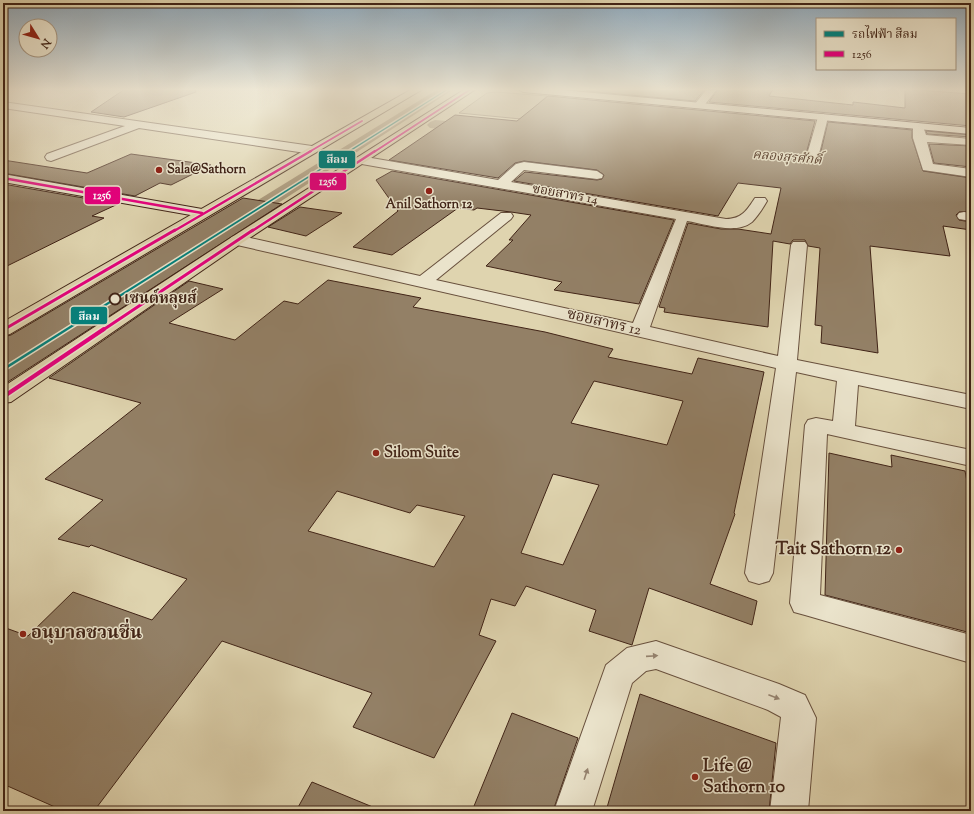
<svg xmlns="http://www.w3.org/2000/svg" width="974" height="814" font-family="'Sorts Mill Goudy','Noto Serif Thai',serif">
  <style>
    .green { fill: #c4b695; stroke: #826d56 }
    .lines { fill: none; stroke-linecap: round; stroke-linejoin: round }
    .canal { fill: #a9987b; fill-rule: evenodd }
    .building { fill: #938066; stroke: #412417; fill-rule: evenodd }
    .street-casing { stroke: #68503d; stroke-width: 2 }
    .secondary-casing { stroke: #412417; stroke-width: 2 }
    .primary-casing { stroke: #412417; stroke-width: 2 }
    .street { fill: #eae3cb; fill-rule: evenodd }
    .secondary { fill: #eae3cb; fill-rule: evenodd }
    .primary { fill: #dfd4af; fill-rule: evenodd }
    .bus-1-far3-casing { stroke: #eae3cb; stroke-width: 3.5 }
    .bus-1-far2-casing { stroke: #eae3cb; stroke-width: 4.5 }
    .bus-1-far1-casing { stroke: #eae3cb; stroke-width: 5.5 }
    .bus-1-casing { stroke: #eae3cb; stroke-width: 7 }
    .bus-1-far3 { stroke: #e5007d; stroke-width: 2 }
    .bus-1-far2 { stroke: #e5007d; stroke-width: 2.5 }
    .bus-1-far1 { stroke: #e5007d; stroke-width: 3 }
    .bus-1 { stroke: #e5007d; stroke-width: 4 }
    .metro-1-casing { stroke: #eae3cb; stroke-width: 3 }
    .metro-1 { fill: #02817d; fill-rule: evenodd }
    .oneway { fill: #968471 }
    .poi-dot { fill: #8f2418; stroke: #eae3cb; stroke-width: 1.5 }
    .stop-dot { fill: #eae3cb; stroke: #412417; stroke-width: 2 }
    .labels { text-anchor: middle; dominant-baseline: central; stroke-width: 3; stroke-linejoin: round; paint-order: stroke }
    .far-water-label { font-size: 13px; font-style: italic; fill: #604735; stroke: #eae3cb }
    .far-poi-label { font-size: 13px; font-weight: bold; fill: #412417; stroke: #eae3cb; text-anchor: start }
    .far-street-label { font-size: 13px; fill: #412417; stroke: #eae3cb }
    .stop-label { font-size: 15px; font-weight: bold; fill: #412417; stroke: #eae3cb; text-anchor: start }
    .street-label { font-size: 15px; fill: #412417; stroke: #eae3cb }
    .poi-label { font-size: 15px; font-weight: bold; fill: #412417; stroke: #eae3cb; text-anchor: start }
    .near-poi-label { font-size: 18px; font-weight: bold; fill: #412417; stroke: #eae3cb; text-anchor: start }
    .line-badge { stroke: #eae3cb; stroke-width: 1.5 }
    .badge-label { font-size: 11px; text-anchor: middle; font-weight: bold; fill: #fff }
  </style>
  <rect width="100%" height="100%" fill="#dfd4af"/>
  <filter id="stains"><feTurbulence type="fractalNoise" baseFrequency=".005" numOctaves="4"/><feColorMatrix values="0 0 0 0 .2 0 0 0 0 .09 0 0 0 0 .02 0 0 0 .5 -.17"/></filter>
  <radialGradient id="worn" r=".72"><stop offset=".6" stop-color="#630" stop-opacity="0"/><stop offset="1" stop-color="#630" stop-opacity=".3"/></radialGradient>
  <!-- green -->
  <path class="green" d="M496,92L547,96L521,119L459,113L487,93Z"/>
  <g class="lines">
    <!-- canal -->
    <g class="canal">
      <path d="M438,89H454L238,229L231,231L224,229L221,225L224,221Z"/>
      <path d="M435,120L482,124L487,126L490,129L487,132L482,134L430,128L427,125L430,122Z"/>
      <path d="M774,151L971,170V180L768,160L765,156L768,152Z"/>
    </g>
  </g>
  <!-- building -->
  <g class="building">
    <path d="M125,89H195L196,92L124,117L91,112Z"/>
    <path d="M588,89H705L695,101L586,91Z"/>
    <path d="M718,89H773L769,96L853,105V102L905,108V89L971,94V126L709,102Z"/>
    <path d="M548,96L815,121L805,158L808,162H816L819,159L828,122L912,130V138L923,171L971,178V211L959,212L956,215L959,220L971,222V230L943,226L950,256L870,246L878,353L821,343L822,326L815,325L820,248L808,246L805,240H793L790,244L773,241L768,327L664,312L665,308L659,307L688,223L721,229H738L771,234L781,188L738,183L718,216L514,181L525,172L597,180L602,179L604,175L597,170L524,161L515,163L498,178L389,160L455,115L517,121Z"/>
    <path d="M926,131L971,135V137L927,134Z"/>
    <path d="M929,144L971,146V167L934,163Z"/>
    <path d="M131,154L211,165L171,185L160,183L135,196L3,173V160L87,173Z"/>
    <path d="M392,171L674,220L639,304L554,290L562,282L486,266L513,240H509L531,215L511,212L477,208L474,210L458,208L392,255L353,247L398,211L376,180Z"/>
    <path d="M3,184L118,204L92,216L104,218L3,268Z"/>
    <path d="M243,198L282,204L3,385V337L11,335Z"/>
    <path d="M300,207L342,213L306,236L268,227Z"/>
    <path d="M328,280L421,298L413,307L545,332L613,349L608,357L692,374L698,358L764,372L734,513L735,514L710,584L757,601L752,625L649,588L632,645L589,631L596,610L526,586L515,606L491,599L479,635L496,641L434,758L353,727L372,693L222,641L94,811H64L3,784V627L28,636L73,592L152,620L187,579L91,545L89,547L58,539L103,500L45,479L141,403L49,378L189,281L223,289L169,323L235,340L284,301L298,304ZM594,381L683,401L667,445L571,423ZM553,474L599,485L563,565L521,553ZM337,491L410,513L417,505L465,516L434,567L308,531Z"/>
    <path d="M829,453L892,467L891,455L965,471L971,503V633L825,595Z"/>
    <path d="M640,694L776,743L769,811H606Z"/>
    <path d="M512,713L578,738L553,811H472Z"/>
    <path d="M312,782L380,810V811H296Z"/>
  </g>
  <g class="lines">
    <!-- street casing -->
    <g class="street-casing">
      <g id="street">
        <path d="M707,89H717L703,107H695L694,105Z"/>
        <path d="M3,102L312,146L318,150L312,154L139,128L51,161L47,160L45,157L47,154L125,126L3,108Z"/>
        <path d="M823,114L828,117L818,158L816,161H808L806,158L818,117Z"/>
        <path d="M918,123L923,126L926,135L971,139V145L927,142L933,164L971,169V177L923,170L913,138V126Z"/>
        <path d="M360,156L498,180L516,164L524,162L597,171L603,175L602,178L597,179L524,170L511,182L726,219C742,219 747,210 755,198H765L767,201C763,208 758,216 752,222C736,235 706,224 687,221L650,327L778,356L791,245L793,242H805L807,245L797,360L971,395V409L858,385L855,426L971,450V466L827,434L820,595L971,635V663L805,615L794,612L790,603L805,425L808,420L816,418L833,421L837,381L796,372L773,573L769,581L759,584L749,581L745,573L776,368L237,245L232,243L229,240L232,237L237,235L420,276L501,213H511L513,216L511,219L436,280L633,323L676,219L356,163L354,160Z"/>
        <path d="M964,212L971,213V221L959,219L957,216L959,213Z"/>
        <path d="M656,641L779,684L805,695L816,718L808,811H770L781,717L768,710L656,669L646,671L632,683L592,811H554L606,665L627,648Z"/>
      </g>
    </g>
    <!-- secondary casing -->
    <g class="secondary-casing">
      <g id="secondary">
        <path d="M518,89H551L971,128V134L523,92Z"/>
        <path d="M3,174L202,209L207,210L209,213L207,216L202,217L3,182Z"/>
      </g>
    </g>
    <!-- primary casing -->
    <g class="primary-casing">
      <g id="primary">
        <path d="M412,89H423L10,334L3,336V322Z"/>
        <path d="M465,89H476L242,243L11,402L3,403V387L232,237Z"/>
      </g>
    </g>
    <!-- street -->
    <use href="#street" class="street"/>
    <!-- secondary -->
    <use href="#secondary" class="secondary"/>
    <!-- primary -->
    <use href="#primary" class="primary"/>
    <!-- bus-1-far3 casing -->
    <g class="bus-1-far3-casing">
      <g id="bus-1-far3">
        <path d="M309,152L362,121"/>
        <path d="M374,152L471,89"/>
      </g>
    </g>
    <!-- bus-1-far2 casing -->
    <g class="bus-1-far2-casing">
      <g id="bus-1-far2">
        <path d="M3,178L202,213"/>
        <path d="M174,231L311,151"/>
        <path d="M252,231L375,151"/>
      </g>
    </g>
    <!-- bus-1-far1 casing -->
    <g class="bus-1-far1-casing">
      <g id="bus-1-far1">
        <path d="M3,330L175,230"/>
        <path d="M103,330L253,230"/>
      </g>
    </g>
    <!-- bus-1 casing -->
    <g class="bus-1-casing">
      <g id="bus-1">
        <path d="M3,330L4,329"/>
        <path d="M3,397L104,329"/>
      </g>
    </g>
    <!-- bus-1-far3 -->
    <use href="#bus-1-far3" class="bus-1-far3"/>
    <!-- bus-1-far2 -->
    <use href="#bus-1-far2" class="bus-1-far2"/>
    <!-- bus-1-far1 -->
    <use href="#bus-1-far1" class="bus-1-far1"/>
    <!-- bus-1 -->
    <use href="#bus-1" class="bus-1"/>
    <!-- metro-1 casing -->
    <g class="metro-1-casing">
      <path id="metro-1" d="M447,89H449L3,371V368Z"/>
    </g>
    <!-- metro-1 -->
    <use href="#metro-1" class="metro-1"/>
  </g>
  <!-- one-way arrows -->
  <defs><path id="oneway-solid" d="M-6-.8H1V-3.2L6.5 0L1 3.2V.8H-6Z"/></defs>
  <g class="oneway">
    <use href="#oneway-solid" transform="translate(652 656) rotate(-4)"/>
    <use href="#oneway-solid" transform="translate(774 697) rotate(21)"/>
    <use href="#oneway-solid" transform="translate(586 774) rotate(-72)"/>
  </g>
  <!-- sky -->
  <linearGradient id="sky" x2="0" y2="1"><stop stop-color="#8fa9bc"/><stop offset="0.44" stop-color="#f1ecdb"/><stop offset="1" stop-color="#f1ecdb" stop-opacity="0"/></linearGradient>
  <rect width="974" height="203" fill="url(#sky)"/>
  <!-- markers -->
  <g class="poi-dot">
    <circle cx="159" cy="170" r="4"/>
    <circle cx="429" cy="191" r="4"/>
    <circle cx="376" cy="453" r="4"/>
    <circle cx="899" cy="550" r="4"/>
    <circle cx="23" cy="634" r="4"/>
    <circle cx="695" cy="777" r="4"/>
  </g>
  <circle class="stop-dot" cx="115" cy="299" r="5.5"/>
  <g class="labels">
    <!-- far-water labels -->
    <g class="far-water-label">
      <text transform="translate(787 158) rotate(5)">คลองสุรศักดิ์</text>
    </g>
    <!-- far-poi labels -->
    <g class="far-poi-label">
      <text x="167" y="170">Sala@Sathorn</text>
      <text x="429" y="205" text-anchor="middle">Anil Sathorn 12</text>
    </g>
    <!-- far-street labels -->
    <g class="far-street-label">
      <text transform="translate(565 195) rotate(10)">ซอยสาทร 14</text>
    </g>
    <!-- stop labels -->
    <g class="stop-label">
      <text x="124" y="299">เซนต์หลุยส์</text>
    </g>
    <!-- street labels -->
    <g class="street-label">
      <text transform="translate(604 323) rotate(13)">ซอยสาทร 12</text>
    </g>
    <!-- poi labels -->
    <g class="poi-label">
      <text x="384" y="453">Silom Suite</text>
    </g>
    <!-- near-poi labels -->
    <g class="near-poi-label">
      <text x="891" y="550" text-anchor="end">Tait Sathorn 12</text>
      <text x="31" y="634">อนุบาลชวนชื่น</text>
      <text x="703" y="767">Life @<tspan x="703" dy="21">Sathorn 10</tspan></text>
    </g>
  </g>
  <g class="line-badge">
    <rect x="318" y="150" width="38" height="19" rx="4" fill="#02817d"/>
    <rect x="309" y="172" width="38" height="19" rx="4" fill="#e5007d"/>
    <rect x="84" y="186" width="37" height="19" rx="4" fill="#e5007d"/>
    <rect x="70" y="306" width="38" height="19" rx="4" fill="#02817d"/>
  </g>
  <g class="badge-label">
    <text x="337" y="163">สีลม</text>
    <text x="328" y="185">1256</text>
    <text x="102" y="199">1256</text>
    <text x="89" y="320">สีลม</text>
  </g>
  <!-- margin -->
  <rect width="974" height="814" fill="none" stroke="#dfd4af" stroke-width="16"/>
  <rect x="4" y="4" width="966" height="806" fill="none" stroke="#412417" stroke-width="2"/>
  <rect x="8" y="8" width="958" height="798" fill="none" stroke="#412417"/>
  <!-- legend -->
  <rect x="816" y="18" width="140" height="52" fill="#eae3cb" stroke="#a69783"/>
  <rect x="824" y="31" width="20" height="6" fill="#02817d" stroke="#a69783"/>
  <text x="852" y="38" font-size="12" fill="#412417">รถไฟฟ้า สีลม</text>
  <rect x="824" y="51" width="20" height="6" fill="#e5007d" stroke="#a69783"/>
  <text x="852" y="58" font-size="12" fill="#412417">1256</text>
  <!-- north arrow -->
  <g transform="translate(38 38) rotate(127)"><circle r="19" fill="#eae3cb" stroke="#a69783"/>
  <path d="M0-3L7 15L0 10L-7 15Z" fill="#8f2418"/>
  <text y="-6" font-size="11" font-weight="bold" text-anchor="middle" fill="#412417">N</text>
  </g>
  <rect width="100%" height="100%" filter="url(#stains)"/>
  <rect width="100%" height="100%" fill="url(#worn)"/>
</svg>
